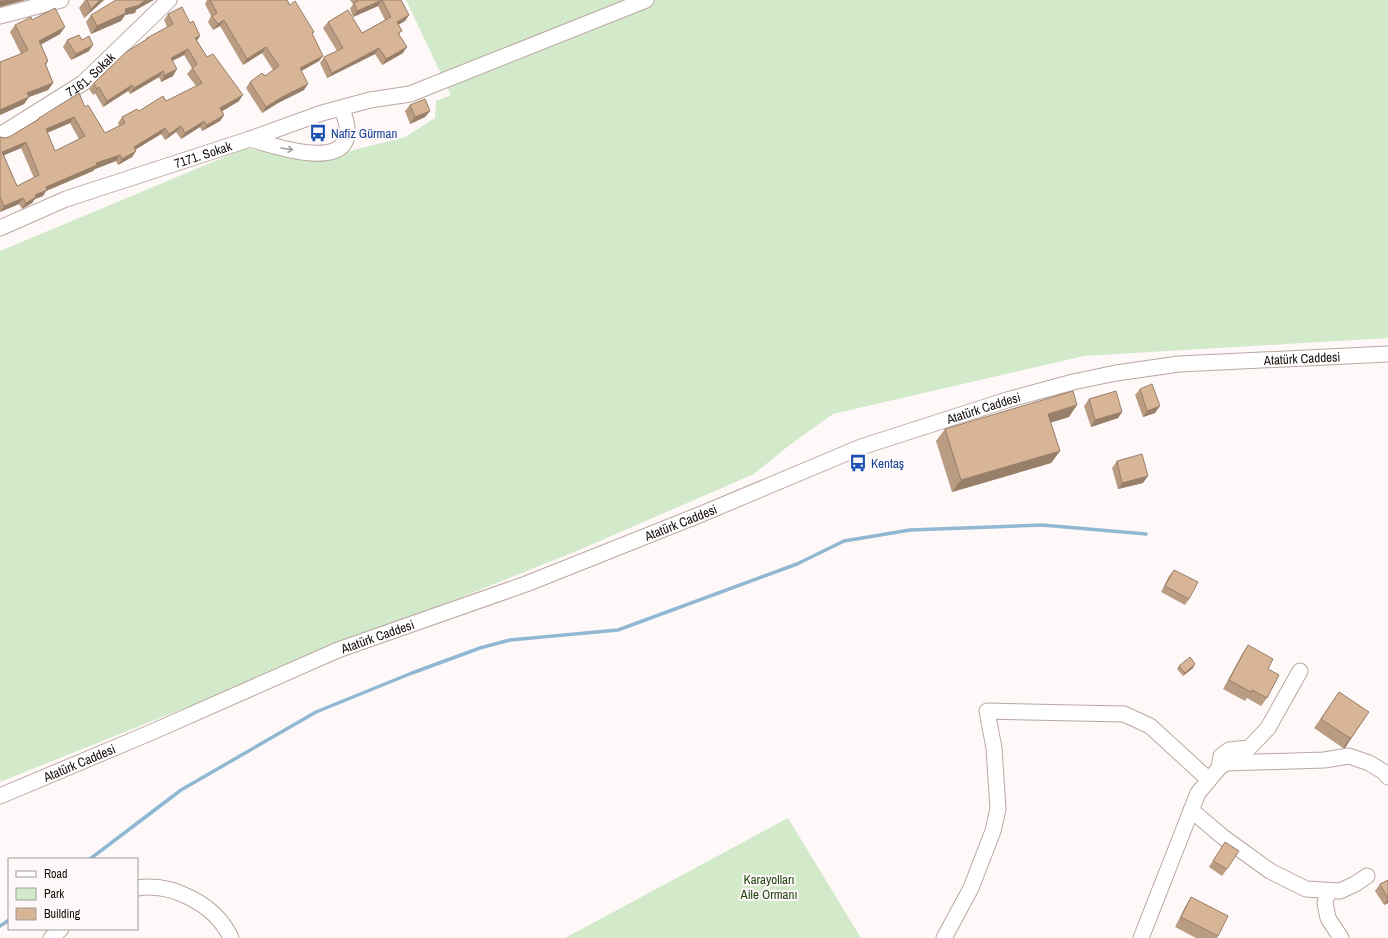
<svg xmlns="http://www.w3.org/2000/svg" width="1388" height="938" font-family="'Archivo Narrow',sans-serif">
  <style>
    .green { fill: #d2e9ca }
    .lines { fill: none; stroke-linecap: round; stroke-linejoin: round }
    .stream { stroke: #90b8d3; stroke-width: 3.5 }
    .minor-casing { stroke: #bba7a0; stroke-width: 17 }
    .minor { stroke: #fff; stroke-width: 15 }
    .wall { fill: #ba9c82; fill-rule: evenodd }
    .shaded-wall { fill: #977f6a }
    .building { fill: #d8b597; stroke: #977f6a; fill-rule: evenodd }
    .oneway { stroke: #a19f9e }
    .labels { text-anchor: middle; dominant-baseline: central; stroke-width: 4; stroke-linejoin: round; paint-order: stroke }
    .street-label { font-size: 13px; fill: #150e0c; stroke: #fef9f8 }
    .transit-label { font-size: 13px; fill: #164399; stroke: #fef9f8; text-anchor: start }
    .park-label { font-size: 13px; fill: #204310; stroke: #fef9f8 }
  </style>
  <rect width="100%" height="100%" fill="#fef9f8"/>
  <!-- green -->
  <g class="green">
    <path d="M406,0H1388V338L1084,356L833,414L787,447L754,474L579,550L0,782V251L246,148L310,161L405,137L435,118L436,101L451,95Z"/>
    <path d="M788,818L861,938H565Z"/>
  </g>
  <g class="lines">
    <!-- stream -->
    <g class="stream">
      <path d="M90,859L181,790L316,712L412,673L480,648L510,640L618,630L797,564L844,541L910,530L1042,525L1146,534"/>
      <path d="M0,926L9,920"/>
    </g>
    <!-- minor casing -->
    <g class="minor-casing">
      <g id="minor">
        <path d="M0,16L61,0"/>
        <path id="s1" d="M0,135L83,83L169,0"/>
        <path d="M250,139C270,145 342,170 347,135C349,126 344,116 342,108"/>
        <path id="s2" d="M0,228L66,199L250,139L322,113L370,100L410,94L646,0"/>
        <path d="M1219,768L1221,756L1229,750L1249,748L1268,728L1300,671"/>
        <path id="s3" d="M0,796L152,732L338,650L526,584L704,513L861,447L1007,400L1073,382L1116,373L1179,364L1388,354"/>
        <path d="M1191,810L1223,837L1270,871L1306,889L1340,891L1355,884L1367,876"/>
        <path d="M137,888C172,882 216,905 231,938"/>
        <path d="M1328,891L1325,903L1328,918L1341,938"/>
        <path d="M51,938L61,929"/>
        <path d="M944,938L971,888L993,831L998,809L994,748L987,711L1124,714L1150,726L1209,780"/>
        <path d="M1141,938L1198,793L1219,768L1226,763L1324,760L1349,756L1369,763L1384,772L1388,777"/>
      </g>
    </g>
    <!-- minor -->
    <use href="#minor" class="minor"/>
  </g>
  <!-- wall -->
  <g class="wall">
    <path d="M85,0H104L84,18L79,8Z"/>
    <path d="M207,0H287L290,5L314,32L312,34L323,56L319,61L301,71L304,90L278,103L262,113L246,88L250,82L265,76L273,70L262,53L243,65L220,26L213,30L208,22L211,16L205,4Z"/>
    <path d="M350,0H401L409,15L405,21L398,25L403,53L382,65L375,54L327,78L320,63L324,57L337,51L323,28L328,22L362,33L385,20L378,6L353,17L350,9L353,4Z"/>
    <path d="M136,10L135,13L125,15L121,21L91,34L86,22L91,15Z"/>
    <path d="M168,14L197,41L207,57L239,101L222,111L224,115L220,121L202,131L200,127L181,139L176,132L165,140L161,134L136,149V151L132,157L118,165L116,161L95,169L93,171L46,191L43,196L35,199L32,203L22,209L19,204L0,212V137L5,138L9,137L37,120L39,118L85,107L105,133L119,126L118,123L122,117L166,101L196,86L187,74L192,68L184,55L172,61L173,76L161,82L159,77L130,94L128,91L103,107L95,93L93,95L89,89L94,83L145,40L147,38L167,27L164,20ZM70,123L79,139L55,151L47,133ZM21,148L34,178L17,186L4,155Z"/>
    <path d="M32,20L60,34L41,44L48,61L46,65L53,83L48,90L29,97L24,104L0,115V62L21,54L10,32L15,25Z"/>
    <path d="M67,40H82L89,51L71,60L63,47Z"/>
    <path d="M410,105L430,111L425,117L410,124L405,111Z"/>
    <path d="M1140,389L1155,413L1143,417L1135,395Z"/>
    <path d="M1089,399L1122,412L1118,418L1091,427L1084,406Z"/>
    <path d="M1069,417L1051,422L1060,451L1051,463L952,492L936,441L945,429Z"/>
    <path d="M1117,461L1143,483L1118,489L1112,468Z"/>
    <path d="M1174,570L1189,599L1185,605L1161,592L1169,576Z"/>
    <path d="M1248,645L1268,669L1267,698L1261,706L1247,698L1245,701L1223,689L1242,654Z"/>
    <path d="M1179,666L1193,668L1183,676L1177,669Z"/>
    <path d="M1339,692L1369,712L1345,748H1343L1314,728Z"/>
    <path d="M1225,842L1227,869L1222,876L1209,867Z"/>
    <path d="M1388,880V903L1384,905L1375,891L1380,884Z"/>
    <path d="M1191,897L1218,936L1217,938H1196L1175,927L1185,907Z"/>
  </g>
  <!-- shaded-wall -->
  <g class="shaded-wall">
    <path d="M6,0H26L0,7V2Z"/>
    <path d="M100,0H104L84,18L91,9Z"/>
    <path d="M146,0H154L136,10L135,13L125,15L121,21L91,34L97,26L125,9L140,4Z"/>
    <path d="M382,0L378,6L353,17L357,11Z"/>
    <path d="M409,15L405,21L392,28L397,22Z"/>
    <path d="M224,20L220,26L213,30L218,24Z"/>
    <path d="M65,27L60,34L35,48L39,41Z"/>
    <path d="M200,36L196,42L195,38Z"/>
    <path d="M93,45L89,51L71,60L76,54Z"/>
    <path d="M266,47L262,53L243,65L247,59Z"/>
    <path d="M407,47L403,53L382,65L386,59Z"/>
    <path d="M379,48L375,54L327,78L332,73Z"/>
    <path d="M188,49L184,55L166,64L171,58Z"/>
    <path d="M323,56L319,61L296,74L300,68Z"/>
    <path d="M177,69L173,76L161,82L165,75Z"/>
    <path d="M163,71L159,77L130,94L134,88Z"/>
    <path d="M53,83L48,90L29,97L24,104L0,115V110L27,93Z"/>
    <path d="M308,84L304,90L278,103L262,113L266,107L282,97Z"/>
    <path d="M132,85L128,91L103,107L107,101Z"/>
    <path d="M99,87L95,93L93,95L97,89Z"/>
    <path d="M243,95L239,101L216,115L220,108Z"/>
    <path d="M430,111L425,117L410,124L415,117Z"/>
    <path d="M224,115L220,121L202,131L207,125Z"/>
    <path d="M74,117L70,123L42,135L46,129Z"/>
    <path d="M204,121L200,127L181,139L185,133Z"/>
    <path d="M181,126L176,132L165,140L169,134Z"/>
    <path d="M165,128L161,134L130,153L134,147Z"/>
    <path d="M26,142L21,148L0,157L2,152Z"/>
    <path d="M136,151L132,157L118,165L122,159Z"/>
    <path d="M120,155L116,161L95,169L93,171L46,191L43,196L35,199L32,203L22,209L26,203L46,187L96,163Z"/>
    <path d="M23,198L19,204L0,212L4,206Z"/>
    <path d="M1077,405L1069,417L1040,426L1048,414Z"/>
    <path d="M1160,406L1155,413L1143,417L1147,411Z"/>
    <path d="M1122,412L1118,418L1091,427L1095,420Z"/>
    <path d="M1060,451L1051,463L952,492L961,480Z"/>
    <path d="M1148,476L1143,483L1118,489L1122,483Z"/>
    <path d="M1195,664L1193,668L1183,676L1185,673Z"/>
    <path d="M1350,738H1351L1345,748H1343Z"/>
    <path d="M1388,899V903L1384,905Z"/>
  </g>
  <!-- building -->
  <g class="building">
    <path d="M0,0H6L0,2Z"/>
    <path d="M87,0H100L91,9Z"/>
    <path d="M116,0H146L140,4V5L125,9L126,13L97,26L91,15Z"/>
    <path d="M210,0H287L290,5L295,1L314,32L312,33L323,56L300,68L308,84L282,97L266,107L250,82L262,73L265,76L279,66L266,47L247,59L224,20L218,24L212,16L217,13Z"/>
    <path d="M358,0H401L409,15L397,22L402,31L398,33L407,47L386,59L379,48L332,73L324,57L343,48L328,22L348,10L362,33L391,17L382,0L357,11L354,3L358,1Z"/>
    <path d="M182,7L190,23L193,21L200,36L195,38L207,57L213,54L243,95L220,108L224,115L207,125L204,121L185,133L181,126L169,134L165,128L134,147L136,151L122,159L120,155L96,163L97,165L46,187L47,190L35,195L36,197L26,203L23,198L4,206L0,197V137L5,138L9,137L39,119V118L79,93L85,107L88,105L105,133L125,123L122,117L137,109L139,111L163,96L166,101L202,83L192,68L197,64L188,49L171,58L177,69L165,75L163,71L134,88L132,85L107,101L99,87L97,89L94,83L126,52L147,39V38L173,24L168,14ZM74,117L85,136L55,151L46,129ZM26,142L39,175L17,186L2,152Z"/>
    <path d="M55,8L65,27L39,41L48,61L45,63L53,83L27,93L29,97L0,110V62L23,53V52L28,50L15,25L31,17L32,20Z"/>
    <path d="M79,35L82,40L89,36L93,45L76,54L67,40Z"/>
    <path d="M425,99L430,111L415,117L410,105Z"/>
    <path d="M1152,384L1160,406L1147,411L1140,389Z"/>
    <path d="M1073,391L1077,405L1048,414L1060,451L961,480L945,429Z"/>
    <path d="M1116,391L1122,412L1095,420L1089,399Z"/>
    <path d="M1142,454L1148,476L1122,483L1117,461Z"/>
    <path d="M1174,570L1198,582L1189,599L1165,586Z"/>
    <path d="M1248,645L1273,659L1268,669L1279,675L1267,698L1252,690L1251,692L1229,680Z"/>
    <path d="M1190,657L1195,664L1185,673L1179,666Z"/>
    <path d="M1339,692L1369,712L1351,738H1350L1321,719Z"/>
    <path d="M1225,842L1239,851L1227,869L1213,861Z"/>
    <path d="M1388,880V899L1380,884Z"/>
    <path d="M1191,897L1228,916L1218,936L1181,917Z"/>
  </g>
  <!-- one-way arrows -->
  <defs><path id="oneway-shaft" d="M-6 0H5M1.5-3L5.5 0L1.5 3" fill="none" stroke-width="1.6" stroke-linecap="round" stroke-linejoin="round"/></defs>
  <use class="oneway" href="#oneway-shaft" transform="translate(287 149) rotate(9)"/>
  <!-- icons -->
  <defs>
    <g id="bus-bare" transform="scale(1.38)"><path d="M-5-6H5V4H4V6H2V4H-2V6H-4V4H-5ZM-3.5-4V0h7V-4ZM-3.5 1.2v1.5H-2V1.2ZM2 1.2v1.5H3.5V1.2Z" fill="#1a4fb4" stroke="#fef9f8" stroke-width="2.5" paint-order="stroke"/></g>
  </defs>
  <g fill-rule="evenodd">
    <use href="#bus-bare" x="318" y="133"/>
    <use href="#bus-bare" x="858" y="463"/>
  </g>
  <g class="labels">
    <!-- street labels -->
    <g class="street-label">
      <text stroke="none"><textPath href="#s1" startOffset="109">7161. Sokak</textPath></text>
      <text stroke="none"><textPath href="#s2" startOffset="216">7171. Sokak</textPath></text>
      <text stroke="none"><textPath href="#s3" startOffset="1382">Atatürk Caddesi</textPath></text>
      <text stroke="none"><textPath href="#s3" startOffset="1058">Atatürk Caddesi</textPath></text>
      <text stroke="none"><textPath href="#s3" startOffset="734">Atatürk Caddesi</textPath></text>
      <text stroke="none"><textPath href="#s3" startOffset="410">Atatürk Caddesi</textPath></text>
      <text stroke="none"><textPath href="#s3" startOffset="86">Atatürk Caddesi</textPath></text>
    </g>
    <!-- transit labels -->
    <g class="transit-label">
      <text x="331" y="133">Nafiz Gürman</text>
      <text x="871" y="463">Kentaş</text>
    </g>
    <!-- park labels -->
    <g class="park-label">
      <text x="769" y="879">Karayolları<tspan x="769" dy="15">Aile Ormanı</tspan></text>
    </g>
  </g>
  <!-- legend -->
  <rect x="8" y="858" width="130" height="72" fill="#fef9f8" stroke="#a19b9a"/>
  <rect x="16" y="871" width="20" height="6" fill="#ffffff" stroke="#a19b9a"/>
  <text x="44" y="878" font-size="12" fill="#150e0c">Road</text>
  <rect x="16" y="888" width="20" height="12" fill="#d2e9ca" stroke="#a19b9a"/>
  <text x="44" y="898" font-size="12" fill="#150e0c">Park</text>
  <rect x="16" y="908" width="20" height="12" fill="#d8b597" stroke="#a19b9a"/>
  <text x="44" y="918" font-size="12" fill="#150e0c">Building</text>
</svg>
